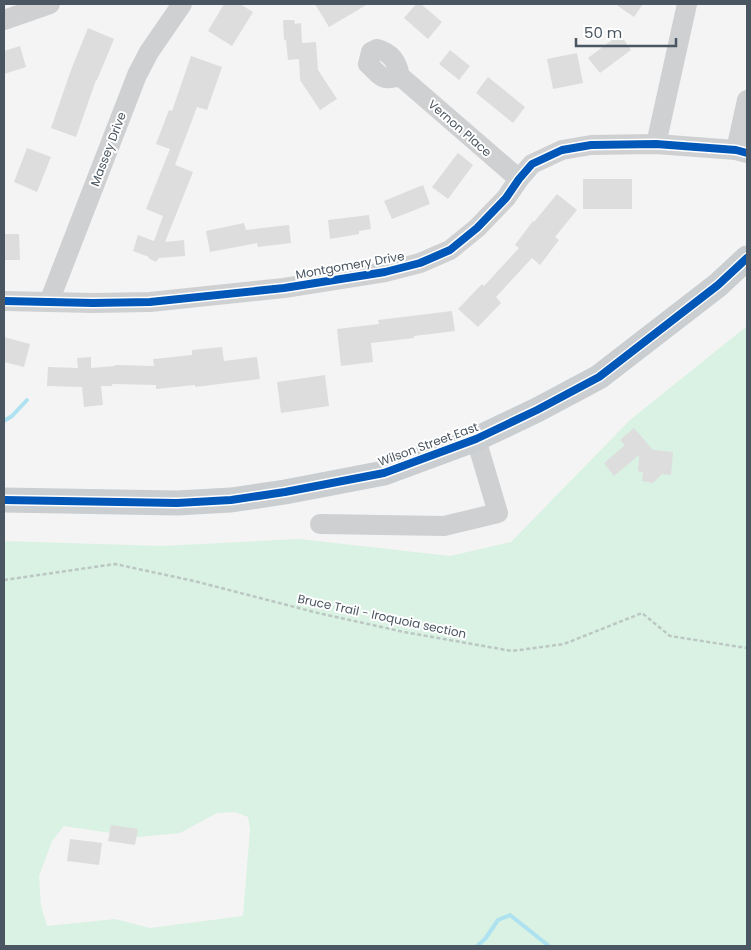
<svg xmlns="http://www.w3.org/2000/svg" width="751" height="950" font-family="Poppins,sans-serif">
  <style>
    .green { fill: #d9f2e3; fill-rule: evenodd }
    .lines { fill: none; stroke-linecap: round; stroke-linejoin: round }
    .stream { stroke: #aee2f0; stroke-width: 4 }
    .building { fill: #ddddde }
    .path { stroke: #bcc7c4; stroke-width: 2.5; stroke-dasharray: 4 2.5; stroke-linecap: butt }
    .minor { stroke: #ced0d2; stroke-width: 20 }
    .major { stroke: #caced1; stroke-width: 25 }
    .cycleway-casing { stroke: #fff; stroke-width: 11 }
    .cycleway { stroke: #0057b8; stroke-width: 8 }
    .labels { text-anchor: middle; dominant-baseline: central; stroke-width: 4; stroke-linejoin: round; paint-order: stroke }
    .street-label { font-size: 12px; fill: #4a5661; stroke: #fff }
  </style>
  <rect width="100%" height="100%" fill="#f4f4f4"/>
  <!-- green -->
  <path class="green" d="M747,326V946H4V541L161,546L299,539L450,556L511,542L630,420ZM235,812L248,817L250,830L243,916L150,928L115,919L47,926L41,906L39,876L52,841L64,826L138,837L180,833L217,813Z"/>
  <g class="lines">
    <!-- stream -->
    <g class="stream">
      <path d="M4,421L12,416L27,400"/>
      <path d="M477,946L485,939L498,920L510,915L549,946"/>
    </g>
  </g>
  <!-- building -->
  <g class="building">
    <path d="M224,4H240L253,12L232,46L208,31Z"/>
    <path d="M315,4H368L329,27Z"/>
    <path d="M416,4H421L442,22L428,39L404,18Z"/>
    <path d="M615,4H643L634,17Z"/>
    <path d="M283,20H294L295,24L301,23L302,43L316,42L318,70L337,99L320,110L300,80L299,59L288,60L286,40H284Z"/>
    <path d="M88,28L114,39L97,80H96L76,137L51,128L71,70Z"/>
    <path d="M620,34L631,50L600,73L588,58Z"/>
    <path d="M20,46L26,67L4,74V51Z"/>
    <path d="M450,50L470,66L459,80L439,64Z"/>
    <path d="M577,53L583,83L553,89L547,59Z"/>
    <path d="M191,56L222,67L207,110L197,107L175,165L193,172L165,242L184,240L185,256L159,258L156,262L148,258L149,257L133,251L138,235L154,241L163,216L146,209L170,149L156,144L169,110L172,111Z"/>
    <path d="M488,77L525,107L513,123L476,93Z"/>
    <path d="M27,148L51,157L37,192L14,182Z"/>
    <path d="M458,153L473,165L448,199L432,187Z"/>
    <rect x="583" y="179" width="49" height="30"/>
    <path d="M423,185L430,204L392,219L384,201Z"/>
    <path d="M557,194L577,210L555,237L559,240L540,265L532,258L496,297L501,303L478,327L458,309L482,284L484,286L519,248L515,245L533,221L534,222Z"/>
    <path d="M369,215L371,229L359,231V234L330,239L328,220Z"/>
    <path d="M244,223L246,230L289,225L291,243L258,247L257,243L210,252L206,231Z"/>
    <path d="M4,234H19L20,260H4Z"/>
    <path d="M452,311L455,331L414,336V338L371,343L373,362L341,366L337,329L379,324L378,320Z"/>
    <path d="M4,337L30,344L24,367L4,362Z"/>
    <path d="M222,347L224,361L257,357L260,379L195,387V385L156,389V385L112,384V386H101L103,405L84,407L82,387L47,386L48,367L78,368L77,358L91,357V368L115,366V365L154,366L153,359L192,355V350Z"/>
    <path d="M325,375L329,406L281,413L277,382Z"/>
    <path d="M634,428L653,450L673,452L671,475L662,474L653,483L642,481L643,472L638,471L639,455L614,476L604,463L625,445L620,440Z"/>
    <path d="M111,825L138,829L135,845L108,841Z"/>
    <path d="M70,839L102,843L99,865L67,861Z"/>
  </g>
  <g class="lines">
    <!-- path -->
    <path class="path" d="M4,580L115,564L194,581L318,613L404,632L512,651L564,644L642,613L670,636L747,648"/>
    <!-- minor -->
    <g class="minor">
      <path d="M4,20L50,4"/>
      <path d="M400,76C381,82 381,76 368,64L371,52L377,49C392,53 397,62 400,76L519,179"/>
      <path d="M656,144L687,4"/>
      <path d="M736,150L747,100"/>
      <path d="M4,301L93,303L150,302L284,288L385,272L420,263L450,250L477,228L506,198L519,179L532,164L562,150L591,145L656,144L736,150L747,153"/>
      <path d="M49,302L137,75L149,52L182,4"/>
      <path d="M320,524L444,526L498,513L476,439"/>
    </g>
    <!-- major -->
    <path class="major" d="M4,500L177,503L231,500L285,492L384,473L476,439L537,410L599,377L718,285L747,258"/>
    <!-- cycleway casing -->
    <g class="cycleway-casing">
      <g id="cycleway">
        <path d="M4,301L93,303L150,302L284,288L385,272L420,263L450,250L477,228L506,198L519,179L532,164L562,150L591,145L656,144L736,150L747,153"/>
        <path d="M4,500L177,503L231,500L285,492L384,473L476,439L537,410L599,377L718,285L747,258"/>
      </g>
    </g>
    <!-- cycleway -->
    <use href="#cycleway" class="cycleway"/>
  </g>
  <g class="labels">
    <!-- street labels -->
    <g class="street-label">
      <text transform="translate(460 128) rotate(41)">Vernon Place</text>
      <text transform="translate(108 149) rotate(-69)">Massey Drive</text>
      <text transform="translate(350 265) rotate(-10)">Montgomery Drive</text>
      <text transform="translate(428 444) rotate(-20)">Wilson Street East</text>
      <text transform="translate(382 616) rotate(12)">Bruce Trail - Iroquoia section</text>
    </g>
  </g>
  <!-- border -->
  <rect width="751" height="950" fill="none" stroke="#4a5661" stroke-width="10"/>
  <!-- scale -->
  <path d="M576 38v8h100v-8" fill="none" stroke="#4a5661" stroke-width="2.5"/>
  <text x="584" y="38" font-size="15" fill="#4a5661" stroke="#ffffff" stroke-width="4" paint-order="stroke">50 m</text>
</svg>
